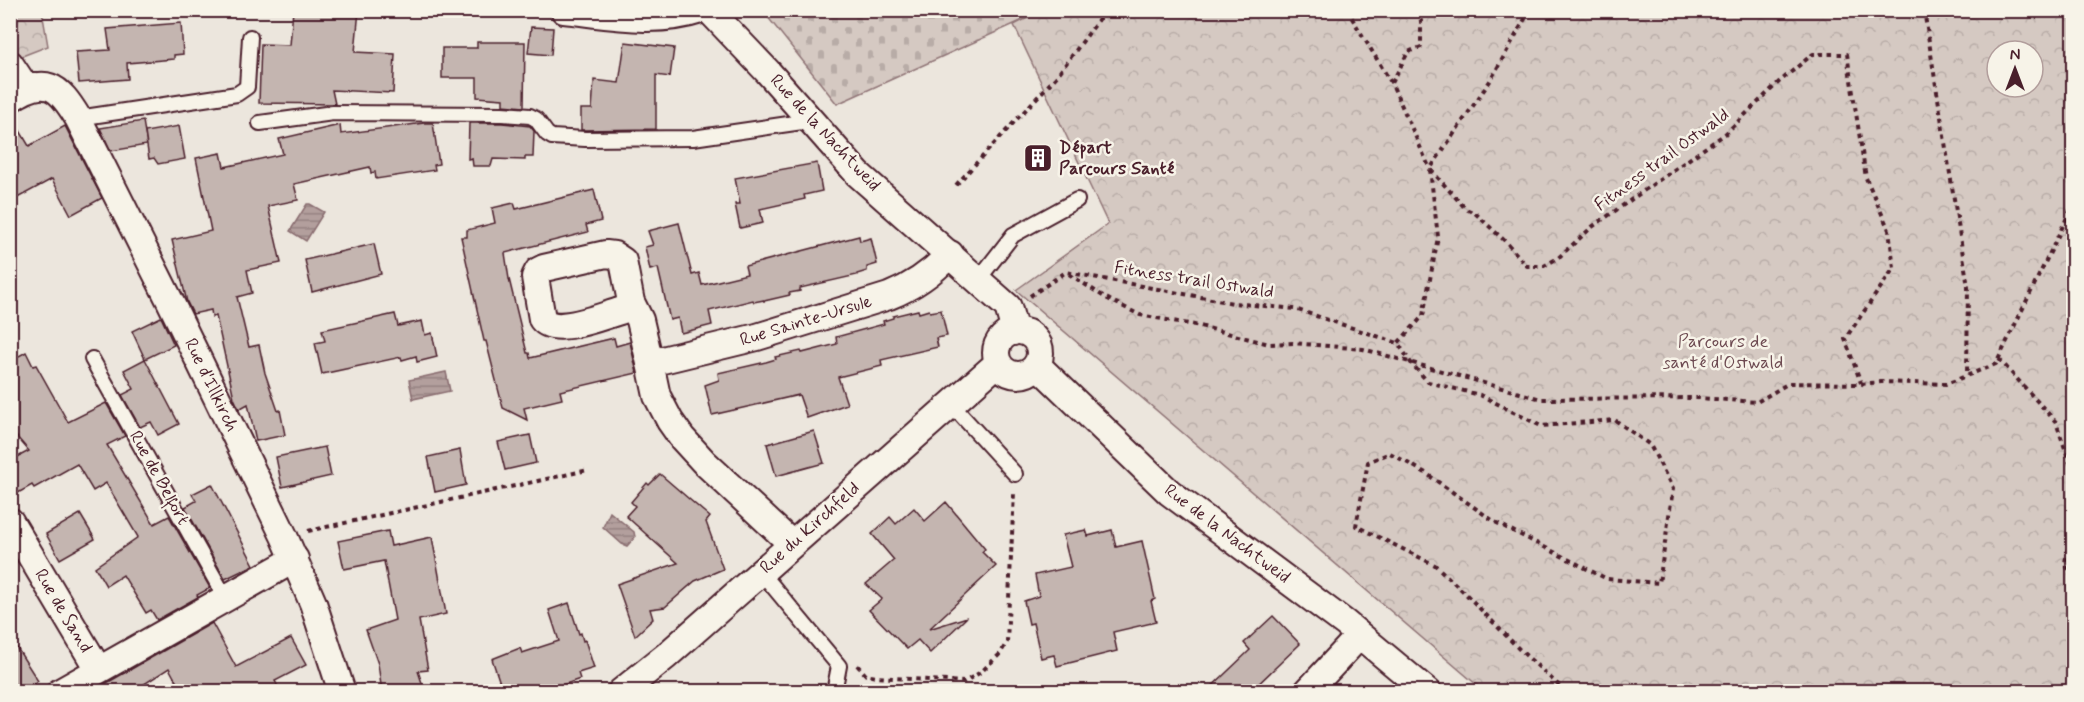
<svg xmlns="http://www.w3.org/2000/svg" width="2084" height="702" font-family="Mynerve,sans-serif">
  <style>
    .cemetery { fill: url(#cemetery-stones); stroke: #907476; stroke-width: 1.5 }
    .park { fill: url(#park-crowns); stroke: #907476; stroke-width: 1.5; fill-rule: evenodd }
    .water { fill: url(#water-rules); stroke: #896c6f; stroke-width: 1.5 }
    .building { fill: #c4b5b0; stroke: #4a1f2b; stroke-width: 1.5 }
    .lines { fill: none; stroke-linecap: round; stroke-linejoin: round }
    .service-casing { stroke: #4a1f2b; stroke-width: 18 }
    .minor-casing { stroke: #4a1f2b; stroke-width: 30 }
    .path { stroke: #4a1f2b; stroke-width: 4; stroke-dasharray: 4.5 4.5; stroke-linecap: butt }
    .service { stroke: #f7f3e8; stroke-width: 14 }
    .minor { stroke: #f7f3e8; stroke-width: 26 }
    .labels { text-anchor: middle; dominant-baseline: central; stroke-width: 5; stroke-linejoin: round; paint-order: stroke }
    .street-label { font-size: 18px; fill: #4a1f2b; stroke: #f7f3e8 }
    .poi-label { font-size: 18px; font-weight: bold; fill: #4a1f2b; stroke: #f7f3e8; text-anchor: start }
    .park-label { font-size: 18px; fill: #6d4a51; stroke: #f7f3e8 }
  </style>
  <defs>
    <pattern id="cemetery-stones" width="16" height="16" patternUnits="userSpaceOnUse" patternTransform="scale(1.5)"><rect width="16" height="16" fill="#d5c9c2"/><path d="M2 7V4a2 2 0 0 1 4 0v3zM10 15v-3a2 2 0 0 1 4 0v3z" fill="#b8aca7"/></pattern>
    <pattern id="park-crowns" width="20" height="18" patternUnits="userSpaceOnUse" patternTransform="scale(1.5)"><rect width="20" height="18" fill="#d5c9c2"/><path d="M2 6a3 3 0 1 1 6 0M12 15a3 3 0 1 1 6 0" fill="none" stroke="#b8aca7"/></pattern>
    <pattern id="water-rules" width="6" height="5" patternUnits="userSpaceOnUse" patternTransform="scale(1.5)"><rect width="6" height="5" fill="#b39f9d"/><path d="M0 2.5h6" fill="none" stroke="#948180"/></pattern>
  </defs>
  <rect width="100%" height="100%" fill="#ece6dd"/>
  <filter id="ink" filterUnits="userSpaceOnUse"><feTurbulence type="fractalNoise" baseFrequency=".0167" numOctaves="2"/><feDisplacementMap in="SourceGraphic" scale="12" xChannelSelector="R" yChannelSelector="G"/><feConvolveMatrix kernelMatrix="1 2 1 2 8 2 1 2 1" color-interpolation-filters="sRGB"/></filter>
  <g filter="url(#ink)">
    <!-- cemetery -->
    <path class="cemetery" d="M763,11H1043L837,104Z"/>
    <!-- park -->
    <g class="park">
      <path d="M1043,10L2073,11V691H1484L1016,290L1108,224L1014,25ZM1997,51H2033V87H1997Z"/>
      <path d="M10,11H42L48,46L17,58L11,50Z"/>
    </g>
    <!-- water -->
    <g class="water">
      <path d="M307,204H310L324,212L306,241L290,231Z"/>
      <path d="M446,372L450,391L413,399L409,380Z"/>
      <path d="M610,512L634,532L635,537L627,546L622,544L603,527Z"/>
    </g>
    <!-- building -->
    <g class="building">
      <path d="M293,10H359L355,52L395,54L393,93L332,90L335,104L259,103L261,44L290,45Z"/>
      <path d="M181,23L183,54L174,55V59L127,63L128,79L79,83L76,52L110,50L107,29Z"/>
      <path d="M531,27L553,28L551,55L528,53Z"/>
      <path d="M477,42H525L524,107L503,105V99L477,97V78H442V48H477Z"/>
      <path d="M625,42L674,48L670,77L656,75V129L581,130V109H592L594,80L619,83Z"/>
      <path d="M10,114L29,146L65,126L102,198L71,215L52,179L10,202Z"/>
      <path d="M143,121L147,145L111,151L100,128Z"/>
      <path d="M424,123H433L439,164L434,165L435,170L376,179L375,172L371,173L370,167L294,184L298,200L268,206L281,263L247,270L252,293L237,297L249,347L259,345L265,373L278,411L280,410L285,435L256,441L248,404L239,409L234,398L216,316L212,317L211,310L193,314L187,302L172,240L211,231L196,158L221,153L224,167L283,154L279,139L340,125L341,134Z"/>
      <path d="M469,123H502L530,126L534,131L533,157H525V160L493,159L491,166H473L472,158L468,159Z"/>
      <path d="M179,126L185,159L158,164L154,158L149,159L145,132Z"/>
      <path d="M817,163L822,191L804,195L805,199L760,209L763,223L740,228L735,204H740L735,178Z"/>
      <path d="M594,190L601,221L586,225L588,232L505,253L509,279L527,353H529L530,358L614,338L616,346L630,342L637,373L560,391L562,399L524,408L527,420L503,408L486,341H484L461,237H467V230L495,223L492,208L514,203L516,209Z"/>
      <path d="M679,223L692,275L699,273L702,285L747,274L745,266L859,236L860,241L871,238L877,264L867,267V271L857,274V275L800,288V291L789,293L790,295L764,301V300L754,302L753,300L709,311L712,325L681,333L678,318L670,320L658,268L650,270L645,247L653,245L648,231Z"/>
      <path d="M374,244L381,274L312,292L305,260Z"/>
      <path d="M918,310L919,313L929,310L930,312L941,310L947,336L936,338L938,347L881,360L882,366L838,377L847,404L807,418L799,395L712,415L705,385L719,380L718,373L766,362L776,359L775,357L801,351L802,353L837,344L836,337L884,324L883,321L893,318V316Z"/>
      <path d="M395,314L398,326L422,321L425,335L432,333L437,357L417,362L416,356L402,360L401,357L322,374L315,343L325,341L322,330Z"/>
      <path d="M161,317L174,345L145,359L132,331Z"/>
      <path d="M26,352L33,366L36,365L68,422L106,403L125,436L107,445L154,524L169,516L210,588L197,595L198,597L157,620L151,610L146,613L123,575L106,586L95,567L138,537L106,483L93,491L77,464L34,488L32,485L18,493L10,481V461L29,451L10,429V361Z"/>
      <path d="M145,359L179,424L158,435L151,422L140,427L122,395L134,389L124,370Z"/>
      <path d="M814,431L824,463L776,476L767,444Z"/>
      <path d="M530,435L536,463L505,470L498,442Z"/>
      <path d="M325,447L331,476L282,487L276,457Z"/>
      <path d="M460,450L466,485L435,492L428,457Z"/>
      <path d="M660,474L710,517L706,522L723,569L695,581L665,607L650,609L653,619L635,636L617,584L678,563L626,516L635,506L631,502L647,483L649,485Z"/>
      <path d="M212,484L254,565L225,579L185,507L196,501L192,494Z"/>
      <path d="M946,502L985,549L982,552L996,566L929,629L967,617L930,653L918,640L907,649L869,610L882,599L866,584L894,560L872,534L890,517L896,524L914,508L925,521Z"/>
      <path d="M80,514L95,539L60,559L46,534Z"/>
      <path d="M1086,530L1088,536L1112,530L1116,547L1142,541L1155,599L1151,601L1156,622L1113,632L1117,651L1057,666L1054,655L1041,658L1033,623L1029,624L1024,601L1039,596L1035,575L1071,567L1063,535Z"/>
      <path d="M388,531L391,546L432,537L446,614L419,620L428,670L418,671L425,692H382L378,664L366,630L395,620L384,561L344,569L338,541Z"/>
      <path d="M569,603L579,634L581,633L583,641L585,640L594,668L578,673L580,679L543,692H503L492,659L520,648L522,653L559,641L549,610Z"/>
      <path d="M1273,616L1300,644L1250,692H1206L1250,650L1244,643Z"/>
      <path d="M212,623L236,667L291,638L306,665L275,681L281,692H182L169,668L132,692H91Z"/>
      <path d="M10,637L38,681L22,692H17L10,680Z"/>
    </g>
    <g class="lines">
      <!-- service casing -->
      <g class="service-casing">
        <g id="service">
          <path d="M78,118L237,94L247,87L250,37"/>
          <path d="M260,123L333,113L502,114L530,116L536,119L547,134L552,137L585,139L693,138L809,121"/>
          <path d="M978,280L1013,235L1077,200"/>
          <path d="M92,359L225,597"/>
          <path d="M951,404L1015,474"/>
          <path d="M761,572L839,666L834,692"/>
        </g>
      </g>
      <!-- minor casing -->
      <g class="minor-casing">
        <g id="minor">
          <path d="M564,10C610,15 656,25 701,10"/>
          <path d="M709,10L768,72L858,174L1008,307L1012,321L1013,332"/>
          <path d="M10,64L26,88"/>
          <path d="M10,99C46,75 58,85 78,118L170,301L284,536L313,603L342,692"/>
          <path d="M631,302L627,308L620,311C602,316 555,336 542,319L535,277L538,271L544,268L606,254L614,255L623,261L631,302L640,320L650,363"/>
          <circle cx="1018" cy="353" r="22"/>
          <path d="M1037,365L1169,492L1345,623L1428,692"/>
          <path d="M10,521L98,669"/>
          <path d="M792,544L704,462L682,438L670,421L657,396L650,363L757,337L889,296C914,286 932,273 950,254"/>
          <path d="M60,692L295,559"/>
          <path d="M621,692L666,656L990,370L999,366"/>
          <path d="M1307,692L1359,636"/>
        </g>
      </g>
      <!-- path -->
      <g class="path">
        <path d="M1347,10L1392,84L1430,169L1438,237L1423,316L1398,343"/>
        <path d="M1530,10L1490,81L1430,169L1466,209L1475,213L1506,242L1527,266H1544L1558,258L1592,227L1725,134L1779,82L1813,54H1847L1866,178L1889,230L1894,268L1845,339L1861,383"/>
        <path d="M1924,10L1968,287L1967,375"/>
        <path d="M1392,83L1408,52L1421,47V21L1418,10"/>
        <path d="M956,185L1056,77L1106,10"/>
        <path d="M1069,274L1106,298L1140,315L1200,326L1269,344L1293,343L1363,349L1541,399L1699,398L1757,402L1789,383L1861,384L1881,382L1946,384L1996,364L2074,203"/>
        <path d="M1030,296L1066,272L1233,303L1295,309L1398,343L1411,363L1428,382L1480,395L1541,426L1615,420L1650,445L1673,489L1659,583L1607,579L1495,522L1424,472L1390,453L1368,462L1356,526L1435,565L1463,591L1519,649L1566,692"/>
        <path d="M1999,359L2056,422L2074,475"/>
        <path d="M2074,522L2065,562L2074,583"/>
        <path d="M308,531L588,470"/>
        <path d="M857,665L866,675L876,677L964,682L981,672L1000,654L1007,642L1014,492"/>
      </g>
      <!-- service -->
      <use href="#service" class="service"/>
      <!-- minor -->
      <use href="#minor" class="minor"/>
    </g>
  </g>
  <!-- icons -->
  <defs>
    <g id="building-square" transform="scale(1.5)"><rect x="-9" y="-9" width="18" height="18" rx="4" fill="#4a1f2b" stroke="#f7f3e8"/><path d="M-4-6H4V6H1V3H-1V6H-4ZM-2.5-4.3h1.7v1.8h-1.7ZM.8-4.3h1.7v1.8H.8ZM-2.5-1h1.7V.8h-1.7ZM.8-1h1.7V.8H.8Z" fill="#fff"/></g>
  </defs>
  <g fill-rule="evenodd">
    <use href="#building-square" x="1038" y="158"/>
  </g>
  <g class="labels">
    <!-- street labels -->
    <g class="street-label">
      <text transform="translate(825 133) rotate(47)">Rue de la Nachtweid</text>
      <text transform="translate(1662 160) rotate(-36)">Fitness trail Ostwald</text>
      <text transform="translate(1194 280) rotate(9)">Fitness trail Ostwald</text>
      <text transform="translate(806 321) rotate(-17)">Rue Sainte-Ursule</text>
      <text transform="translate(211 385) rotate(64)">Rue d'Illkirch</text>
      <text transform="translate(159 478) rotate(61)">Rue de Belfort</text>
      <text transform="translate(810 528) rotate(-42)">Rue du Kirchfeld</text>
      <text transform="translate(1227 534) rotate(37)">Rue de la Nachtweid</text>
      <text transform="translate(63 611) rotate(59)">Rue de Sand</text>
    </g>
    <!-- poi labels -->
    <g class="poi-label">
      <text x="1059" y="148">Départ<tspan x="1059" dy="21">Parcours Santé</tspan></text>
    </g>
    <!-- park labels -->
    <g class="park-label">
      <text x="1723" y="342">Parcours de<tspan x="1723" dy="21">santé d'Ostwald</tspan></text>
    </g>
  </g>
  <!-- margin -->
  <rect width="2084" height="702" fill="none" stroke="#f7f3e8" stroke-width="36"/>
  <rect x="18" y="18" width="2048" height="666" fill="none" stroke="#4a1f2b" stroke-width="2" filter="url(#ink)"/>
  <!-- north arrow -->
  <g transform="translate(2015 69)"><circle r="28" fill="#f7f3e8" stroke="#b29e9c" stroke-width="1.5"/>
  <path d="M0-4.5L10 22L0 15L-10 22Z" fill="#4a1f2b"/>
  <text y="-9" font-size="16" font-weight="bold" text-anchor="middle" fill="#4a1f2b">N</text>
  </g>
</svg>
